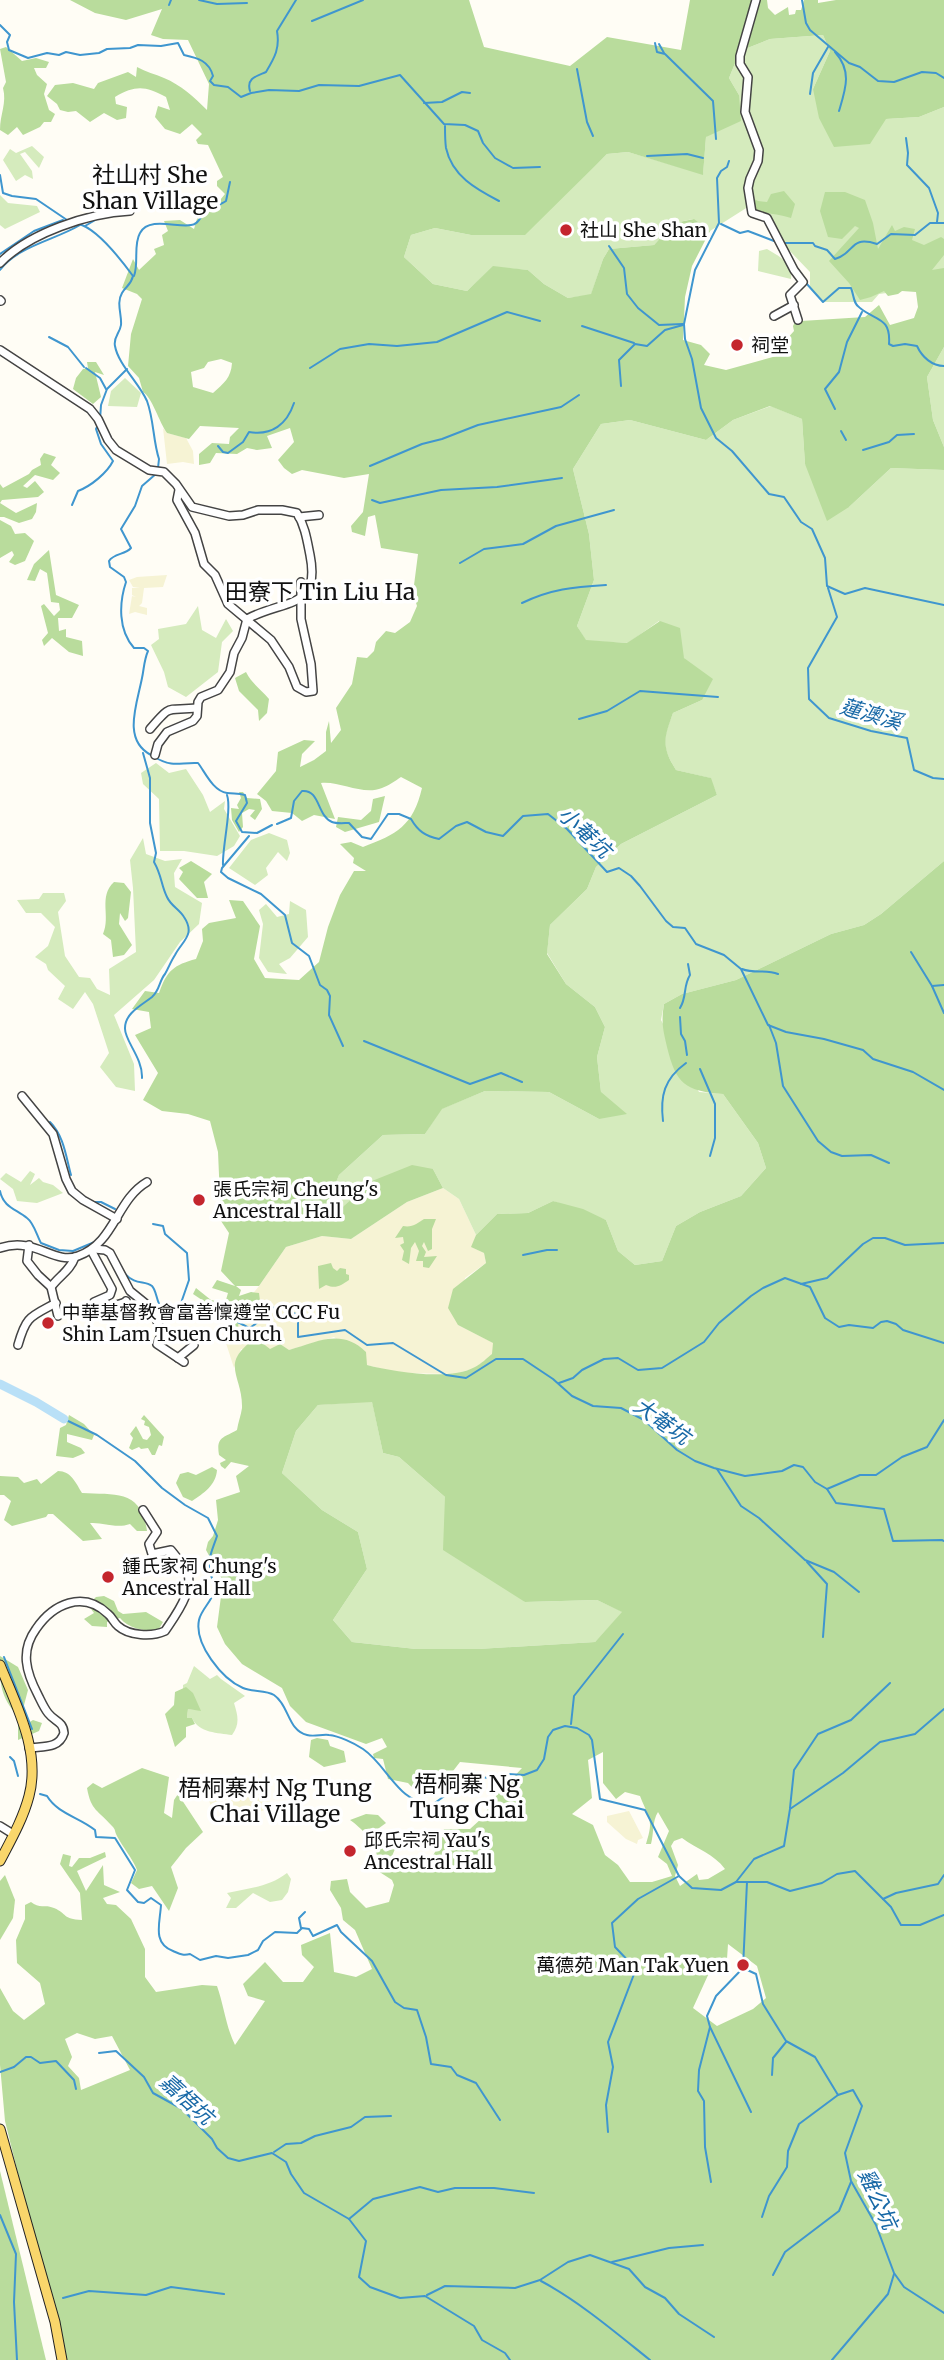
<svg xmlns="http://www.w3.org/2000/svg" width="944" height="2360" font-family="Merriweather,'Noto Sans TC',serif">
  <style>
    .farmland { fill: #f6f3d4 }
    .green { fill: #d5ebbd }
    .forest { fill: #b9dc9c; fill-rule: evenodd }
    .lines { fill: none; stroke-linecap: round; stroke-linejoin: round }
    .stream { stroke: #3f96cf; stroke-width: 2 }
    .river { stroke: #b9e0f7; stroke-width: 9 }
    .minor-casing { stroke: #444; stroke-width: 10 }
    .major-casing { stroke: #222; stroke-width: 11 }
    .minor { stroke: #fff; stroke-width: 7 }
    .major { stroke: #f9d66b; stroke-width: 9 }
    .poi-dot { fill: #c4262e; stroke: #fff; stroke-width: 2.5 }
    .labels { text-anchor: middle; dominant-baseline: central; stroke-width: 7; stroke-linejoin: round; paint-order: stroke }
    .poi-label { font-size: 19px; fill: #111; stroke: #fff; text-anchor: start }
    .water-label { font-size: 21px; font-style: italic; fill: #1768a6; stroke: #fff }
    .quarter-label { font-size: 23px; fill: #111; stroke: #fff }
  </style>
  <rect width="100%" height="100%" fill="#fffdf5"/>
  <!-- farmland -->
  <g class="farmland">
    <path d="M163,428L167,433L186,438L193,451L194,464L183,462L167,464Z"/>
    <path d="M167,575L163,587L144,588L142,603L139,606L147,608V615L135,612L129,614L132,596L136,597L132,595V588H140L133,587L129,580L137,577Z"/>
    <path d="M443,1188L459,1199L476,1235L472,1247L484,1253L486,1263L465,1278L458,1325L494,1343L493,1354L475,1368L455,1374L397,1373L367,1365L334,1337L289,1350L241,1349L234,1368L225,1340L238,1312L259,1286L286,1247L322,1236L351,1239L407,1202Z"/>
    <path d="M264,1791L268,1793V1801L280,1804L259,1812H225L211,1806L207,1795Z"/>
    <path d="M629,1811L643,1838L638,1840L637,1844L626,1839L607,1822V1816Z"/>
  </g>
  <!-- green -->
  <g class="green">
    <path d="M823,35L830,51L813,89L886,119L919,117L944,107V290L925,288L879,294L872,302H824L810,288V272L787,248L770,214L751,205L710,231L693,219L674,223L654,245L609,249L603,259L591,295L568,298L544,284L528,270L493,267L467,291L433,284L404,257L411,235L435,228L471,235L590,170L607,154L628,152L703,174L706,137L739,95L729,78L740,51L770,39Z"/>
    <path d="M32,146L44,157L39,168L25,152L20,154L32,171L33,179L25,175L16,181L3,160L10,149L16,153Z"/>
    <path d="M0,195L8,203L37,206L40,212L5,229L0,225Z"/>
    <path d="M767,249C779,256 793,263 791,279L758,271L759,251Z"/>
    <path d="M944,347V447L933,420L927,377Z"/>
    <path d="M125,378L141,393L137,407L108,406L111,391Z"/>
    <path d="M771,406L802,419L805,464L849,507L891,468L944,470V861L881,914L864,925L831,934L736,980L682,994L664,1004L661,1020L699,1092L723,1094L758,1143L766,1168L741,1196L700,1212L676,1226L662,1261L635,1265L618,1251L606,1220L553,1201L528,1213L497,1214L476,1235L459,1199L443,1188L433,1169L372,1182L337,1212L324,1209L339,1175L383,1135L425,1134L441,1109L485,1091L549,1092L599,1119L601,1092L597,1057L605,1027L595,1007L566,984L547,953L550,925L587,889L596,867L621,844L717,795L710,778L676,770C661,746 663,738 673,713L702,700L684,658L659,621L628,643L586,641L577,626L594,580L589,534L573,469L601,424L630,420L706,440L733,420Z"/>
    <path d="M198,606L202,630L216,638L226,619L233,631L222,642L218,672L186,697L168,687L164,672L151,645L159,639L158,629L186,624Z"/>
    <path d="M156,763L169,773L186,769L203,795L210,812L225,801L224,809L240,836L234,846L217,856L184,851H160L159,799L143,784L141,773Z"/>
    <path d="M269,833L287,840L290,853L287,861L278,852L266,868L268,875L255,885L229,868L251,840Z"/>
    <path d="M143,838L146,854L165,861L182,859L174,873L175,887L202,903L199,924L180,942L154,980L114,1015L134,1064L135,1091L116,1087L100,1067L109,1053L93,1004L85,992L73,1009L58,999L65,986L48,970L46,964L35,957L48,946L55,927L41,913H26L17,900L39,899L43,893H64L66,901L58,912L65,956L79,977L90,978L97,989L110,995L109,969L136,952L133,888L130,860Z"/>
    <path d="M290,901L306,910L308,937L290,958L279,964L287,974L268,972L259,958L263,924L259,910L266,904L277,917L289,914Z"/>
    <path d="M30,1171L35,1174L30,1185L39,1178L43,1182L53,1185L63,1193L37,1203L17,1201L13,1189L0,1179L6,1173L21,1182Z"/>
    <path d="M372,1401L383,1453L399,1457L445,1497L525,1602L597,1600L623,1612L595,1642L478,1649H416L352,1642L333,1620L367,1569L358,1532L322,1510L282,1473L296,1431L318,1405Z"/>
    <path d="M194,1666L210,1679L217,1675L221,1679L245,1696L234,1703C238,1716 240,1724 232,1735C218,1733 199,1733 192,1718H187L188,1709L200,1710L183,1690V1685L187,1683Z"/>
    <path d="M287,1873L291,1879L288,1892L282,1900L270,1902L253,1893L236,1908H226L231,1898L227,1893C249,1888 269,1887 287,1873Z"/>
  </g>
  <!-- forest -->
  <g class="forest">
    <path d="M70,0H469L484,47L570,66L607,37L681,50L690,0H767L768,8L775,15L788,7L789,15L795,14L796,10H801L804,0H818V3L836,0H944V107L919,117L886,119L870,144L834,147L819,118L813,89L830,51L823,35L770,39L740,51L729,78L739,95L741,121L706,137L703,175L628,152L607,154L525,235H471L435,228L411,235L404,257L433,284L467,291L493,266L528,270L544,284L568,298L591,294L603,259L609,249L654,245L674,223L694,219L710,231L692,266L685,297L683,340L701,345L710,354L704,365L726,370L780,355L786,340L794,331L793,326L797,318L801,321L865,317L879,305L890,325L914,318L918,307L916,292L902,291L898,294L888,296L884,291L871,297L860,300L849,283L829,261L859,228L855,226L842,239L828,237L820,211L825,192H845L865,200L873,223L878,249L892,225L895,231L904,227L915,229L912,240L924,245L941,237L944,239V255L932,270L944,268V347L927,377L933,420L944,447V470L891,468L849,507L827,521L805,464L802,419L770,406L733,420L706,440L630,420L601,424L573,469L589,534L594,580L577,626L586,640L627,643L660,621L680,628L684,658L713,679L702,700L673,713C664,738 661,746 676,770L711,778L717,795L621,844L596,867L587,889L550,925L547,954L566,984L595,1007L605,1027L597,1057L601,1092L627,1114L599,1119L549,1092L485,1091L442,1109L425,1134L383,1135L339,1175L325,1209L337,1212L372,1181L412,1165L433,1169L443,1188L407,1202L351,1239L322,1236L286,1247L259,1286H236L241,1290L239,1296L251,1292L259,1293L260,1301L253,1302L239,1317L238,1328H226L227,1322L217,1310L193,1294L196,1288L211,1300L225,1303L228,1293L212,1288L217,1280L235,1286L221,1271L229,1233L221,1221L218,1152L210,1121L188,1114L162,1111L143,1100L158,1073L135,1035L151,1028L149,1012L132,1009L145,991L159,993C167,970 174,965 196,959L203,941L202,929L209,923L236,918L229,900L243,901L260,926L254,959L265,978L299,980L319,962L328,927L340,895L354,871H366L353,863L354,858L340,844L351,842L363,847C397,834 413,826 422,788L401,777C395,781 388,786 382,788C363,796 341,781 321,783L335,819L314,815L302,821L292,813L272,811L266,801L257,794L276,771L278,752L304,740L315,741L302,754L300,767L314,760L326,751V732L329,721L331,743L341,730L336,708L352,684L357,657L367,658L374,651L376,642L386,631L395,633L410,622L417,606L413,593L418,554L381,548L375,515L368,517L365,536L352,532L351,526L363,512L369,474L344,478L302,470L292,474L284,468L278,460L294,442L290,428L267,436L272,448L257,450L247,448L237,454L216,453L210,463L199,465V454L212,443L229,444L230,437L239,428L200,426L189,439L167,433C159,422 152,397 143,392L139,378L128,366L131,334L142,299L137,294L122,288L133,259L139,270L156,254L154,249L164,245L162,235L168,231L164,221L180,220L194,229L199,212L208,203L216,205L225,194L217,186V181L223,177L208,145L198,144L196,140L202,134L192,124L180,134L165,129L155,117L158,106L170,110L166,97C145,86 136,85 115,97L116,104L127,107L126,118L117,120L104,113L90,122L76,111L68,112L60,110L57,104L47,96L55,85L73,83L94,89L98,83L128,72L136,77L137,67C146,72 155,74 164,78C181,85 194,97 207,110L209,84L188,40L163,39L151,35L162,9L126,20L95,13ZM221,359L232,363C231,378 224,383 213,393L193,387L191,372L204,368L208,362Z"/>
    <path d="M6,47L22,61L36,58L49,62L46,68H34L37,75L47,84L44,94L49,110L55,114L51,122H44L40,127L23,135L17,127L8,135L0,130C0,114 7,103 3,88L6,82L0,49Z"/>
    <path d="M784,191L795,204L791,218C777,213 764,214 749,209L746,199L750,197L758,201L767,202L771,194Z"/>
    <path d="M87,362H96L104,375L95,372L101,397L93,404L73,389L76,378L83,369L88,368Z"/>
    <path d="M44,453L56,457L51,465L60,473L53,480L35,475L23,486L27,488L35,481L44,492L38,497L2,500L0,503L16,513L37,503L36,512L32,519L19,523L4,517H0V484L3,488L29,474L32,470L41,465L40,459Z"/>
    <path d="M0,520L11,526L15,534L25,533L34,541L25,561L15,565L9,562L14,555L12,551L0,558Z"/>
    <path d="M49,550L56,595L79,605L72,618H58L59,631L66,629V637L82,641L83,656L69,652L52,638L44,646L42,640L48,633L41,606L44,604L54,616L60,610L59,603L51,602L47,573L40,569L35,581L27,580L34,564Z"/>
    <path d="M246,672C252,684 261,689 269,699L267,713L259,721L258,710L239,691L235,678Z"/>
    <path d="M239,792H243L247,798L260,799L262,809L255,820L250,816L255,810L249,809L242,813L243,827L239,832L232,820L231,808L239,809L237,805L241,798Z"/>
    <path d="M385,796L379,822L345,832L336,827L338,817L361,820L371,811L373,799Z"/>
    <path d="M191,861L212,874L204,882L208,898H197L179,879L183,872L179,868Z"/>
    <path d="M944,861V2360H64L5,2121L0,2065V1988L13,2011L24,2020L45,2004L40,1983L17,1963L16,1940L25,1919V1905L31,1902C39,1909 45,1904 54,1908C68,1914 62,1919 82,1920L80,1893L60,1864L63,1854L71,1856L69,1866L72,1867L79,1858H90L105,1852L106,1857L77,1871L86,1891L103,1865L104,1885L120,1892L103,1898L107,1904L116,1905L131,1919L145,1949V1977L156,1992L202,1985L217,1986C224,2006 226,2027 235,2045L265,2001L248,1996L243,1984L265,1962L283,1982H303L314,1967L302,1955L301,1945L330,1933L334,1972L356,1977L372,1969L355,1930L343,1920L341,1908L330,1890L331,1881L347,1879L350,1892L366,1908L389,1902L394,1885L392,1880L378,1871C381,1850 367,1832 350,1820L366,1814L378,1815L386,1823L375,1831L382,1841L389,1838L395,1849L392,1856L400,1859L405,1869C430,1873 438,1848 444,1829H470L482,1818L496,1796L522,1768L460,1762L436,1793L421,1797L408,1783L388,1779L383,1759L374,1758L373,1754L387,1747L382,1738L366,1744L306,1722L290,1706L282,1688L242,1664L225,1644L217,1627L223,1581L206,1550L208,1542L213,1536L218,1520L216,1500L240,1492L236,1476L249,1466L231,1462L225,1469L221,1466L220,1463L226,1460L219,1455C216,1437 223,1438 237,1430C238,1423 241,1415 242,1408C243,1375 218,1364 256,1338L270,1349L280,1344L289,1350C318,1342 341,1328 366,1352L367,1365C394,1372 450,1381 475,1367C481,1364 487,1358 492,1354L493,1343L458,1325L448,1308L453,1289L486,1263L484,1253L471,1247L476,1235L497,1214L528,1213L553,1201L583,1209L606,1220L618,1251L635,1265L662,1261L676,1226L700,1212L741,1196L766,1168L758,1143L723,1094C685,1091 676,1084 667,1047C663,1030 661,1022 664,1004L682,994L736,980L831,934L864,925L881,914ZM372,1402L383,1453L399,1457L445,1497L443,1550L525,1602L597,1600L622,1612L595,1642L478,1649H416L352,1642L333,1620L367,1569L358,1532L322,1510L282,1473L296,1431L318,1405ZM603,1752V1783L616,1799L625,1792L640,1796C649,1819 654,1819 646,1844H651C654,1834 652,1821 658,1812L669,1831L658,1857L667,1864L672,1876L652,1882H630L618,1865L605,1855L593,1825L572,1814L592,1798L588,1760ZM682,1838C697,1849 714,1854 725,1869L708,1879L699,1880L697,1874L680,1886L675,1876L678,1865L671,1846L674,1841ZM728,1944L757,1966L766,1998L753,2009L717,2026L693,2008L709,1973L727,1959ZM77,2033L95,2039L112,2036L130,2070L81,2090L79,2078L68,2066L72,2057L65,2039Z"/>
    <path d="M114,882L124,883L131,892L128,918L125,921L120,913L119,924L132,945L124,955L113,957L111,940L103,934C111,916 98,897 114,882Z"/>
    <path d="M424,1219H436L432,1229V1249L428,1251L424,1242L422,1246L426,1252L424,1257L437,1256L429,1268L423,1267V1261H416L419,1251L415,1242L411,1248L409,1264L402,1260L404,1251L400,1245L404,1243L403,1237L395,1238L403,1226C412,1228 418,1223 424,1219Z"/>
    <path d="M331,1263L333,1268L337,1271L340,1268L346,1269V1274L349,1275V1280C340,1286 336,1289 326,1285L319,1289L318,1266Z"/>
    <path d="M69,1415L84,1424L94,1435L92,1440L67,1434V1442L81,1448L85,1453L73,1458L56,1456L60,1428L66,1425Z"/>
    <path d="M144,1415L164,1437L162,1446L159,1445L155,1455H152L148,1448L141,1449L139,1447L132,1450L129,1448L133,1438L130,1434L136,1426L143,1439L147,1440L151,1435L149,1427L144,1425L145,1421L141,1419Z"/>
    <path d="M212,1467L217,1470C216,1485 204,1493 192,1501L183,1497L176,1483L180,1474L188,1472L196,1475Z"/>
    <path d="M58,1471C71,1471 76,1483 82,1493C116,1495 141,1489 147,1531H137L130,1524C116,1529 104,1522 90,1523L102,1539L83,1541L53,1514H48L46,1517L12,1526L4,1520L11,1501L4,1495H0V1476L18,1477L24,1483L37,1479L41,1484Z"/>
    <path d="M104,1596L114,1601L118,1611L123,1614L146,1612L163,1622L157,1632C143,1630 129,1629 120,1618L107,1622V1627L92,1626L84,1619L94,1613L88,1605L96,1597Z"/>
    <path d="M0,1656L18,1667L28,1690L23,1709L17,1712L25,1725L33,1720L42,1723L39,1731L18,1740V1717C0,1695 0,1686 0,1656Z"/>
    <path d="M186,1687L193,1693L201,1711L188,1709L187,1718H192L195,1724L186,1727V1737L175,1747L165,1714L174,1705L175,1692Z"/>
    <path d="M317,1738L328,1740L330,1746L344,1751L346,1762L324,1767L309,1757L311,1740Z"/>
    <path d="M142,1768L169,1777L164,1813L172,1818L174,1800L178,1794L203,1832L186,1848L171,1867L178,1888L169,1911L152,1886L139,1889L131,1883L137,1870C132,1857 123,1848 117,1836C114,1830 116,1830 112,1826C98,1810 91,1811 87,1788L93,1783L102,1788Z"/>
    <path d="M5,1875L15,1900L13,1918L0,1940V1881Z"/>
    <path d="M0,2171L46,2360H0Z"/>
  </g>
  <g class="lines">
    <!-- stream -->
    <g class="stream">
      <path d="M199,0L217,4L247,3"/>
      <path d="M802,0L806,23L810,30L849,63L860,67L878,81L894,82L922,72L936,73L944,78"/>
      <path d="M169,5L171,0"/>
      <path d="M312,21L363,0"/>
      <path d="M0,25L10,35L7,42L9,50L28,58L47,53L59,55L66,52L80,55L99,53L107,49L130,48L138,45L161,46L178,43L184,55C198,58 209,61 213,76L210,81L214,85L228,87L241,97L251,93L269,90L299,91L319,85L359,86L400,75L444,124L465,125L478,131L483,143L495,158L513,168L540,167"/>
      <path d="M655,43L657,52L665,54L713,101L716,139"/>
      <path d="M659,44L664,53"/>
      <path d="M835,52C852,71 846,88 839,111"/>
      <path d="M577,69L587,122L593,136"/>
      <path d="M250,91C246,78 257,76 266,72C275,57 280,48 277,31L296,0"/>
      <path d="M810,94L813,73L828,47"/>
      <path d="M424,103L442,102L462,92L470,93"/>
      <path d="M445,126C445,133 445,141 446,148C452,176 476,189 499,201"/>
      <path d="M906,138L908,153L907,165L929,188L938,213L937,222"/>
      <path d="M647,156L687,154L703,158"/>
      <path d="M729,161L727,167L721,171L717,178L719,223L695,270L684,324L685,339L692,359L701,408L716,438L732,451L769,494L784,497L801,522L812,529L825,558L827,586L845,594L865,588L944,605"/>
      <path d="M0,175L3,193L12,196L36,199L67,220"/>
      <path d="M79,224C97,229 122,261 133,276C131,285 126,286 122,293C116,303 122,315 121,325C120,333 113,337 115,346C118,364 139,383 147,401C154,420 153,441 159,459L158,468"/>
      <path d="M721,224L740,233L748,231L774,241"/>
      <path d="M85,226L97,219"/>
      <path d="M783,243H813L815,246L827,250L835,259C856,253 849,235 877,244L891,234L915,235L930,223H944"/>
      <path d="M609,246L624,268L627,294L638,308L659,325L683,324"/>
      <path d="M0,254L34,231L63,220"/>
      <path d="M0,270C18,246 55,240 80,225"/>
      <path d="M134,276C139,263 133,245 140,233C149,216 178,228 191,225C200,224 200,215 207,211C212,207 220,205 226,201L230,182"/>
      <path d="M806,283L823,302L839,288H851C854,295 853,304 860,308C876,321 891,317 889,344L893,346L905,344L917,346C922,357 932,366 944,366"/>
      <path d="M582,326L634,343"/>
      <path d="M49,337L68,347L84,367"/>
      <path d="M86,368L100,378L106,389"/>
      <path d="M310,368L340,349L369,344L397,346L437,342L507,312L540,321"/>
      <path d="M621,386L619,360L635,344L647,346L665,330L683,325"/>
      <path d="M835,409L825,389L839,372L847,342L862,312"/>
      <path d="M100,420L101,405L107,389L127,369"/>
      <path d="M841,431L846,440"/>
      <path d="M218,446L223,452L228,453L243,442L249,432C272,436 287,424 294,403"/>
      <path d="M863,450L889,442L897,435L914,434"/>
      <path d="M370,466L422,444L442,439L478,425L561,407L579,395"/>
      <path d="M372,500L380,503L441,490L497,487L562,478"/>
      <path d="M72,505L78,491C91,486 107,473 113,461L101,444L96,429L98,425"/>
      <path d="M460,563L484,549L523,544L556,526L614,510"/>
      <path d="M828,588L837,617L808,668L809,699L829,718L871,731L907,738L914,770L933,778L944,779"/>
      <path d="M522,603C551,589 573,587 606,585"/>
      <path d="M579,719L607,711L640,691L718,697"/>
      <path d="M151,755C122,740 137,704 142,678C144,669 144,660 148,651L144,648H134C118,630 119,603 126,582L124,577L110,567L109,561C114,553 125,555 131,548L121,529L135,506L142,486L157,473"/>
      <path d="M156,758C174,768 180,762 198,763C205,772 213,791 227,793C234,794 238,793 245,795L247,803L236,821L242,832L257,833L272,825"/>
      <path d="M277,824L291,818L294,801L302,791C320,789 317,816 332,822C337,824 344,823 349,823L362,837L371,839L388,814H399L411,819C418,831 425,836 439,839L456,826L467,822L486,832L503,836L523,816L548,814L567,829L607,872L619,868L631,876L640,886L666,921L673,927L685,928L696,944L724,955L741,969L768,1025L786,1032L824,1039L863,1050L873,1059L913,1072L944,1090"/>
      <path d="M249,836L222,868L221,872L228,878L261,894L285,915L292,943L309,956L320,985L327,990L330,996L329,1015L343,1046"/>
      <path d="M223,865C222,848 232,809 227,795"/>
      <path d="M911,952L932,986L944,985"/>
      <path d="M742,969C754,974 766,969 778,974"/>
      <path d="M932,986L944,1013"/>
      <path d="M680,1008C687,997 683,986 690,975L688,964"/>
      <path d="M680,1017L681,1034L685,1041L687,1055"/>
      <path d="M769,1025L776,1043L783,1086L818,1141L831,1152L842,1156L871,1155L889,1163"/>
      <path d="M364,1041L470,1084L501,1073L522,1082"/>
      <path d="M700,1069L715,1104V1138L710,1156"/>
      <path d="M142,1078C143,1058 124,1040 125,1028C125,1013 142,1005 152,997C160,990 159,981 165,974C169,967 171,961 175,955C182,941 196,935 184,917C179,909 171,906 167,897C161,885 162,876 154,862L156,853L150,823V778L143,753"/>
      <path d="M663,1121C660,1096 664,1079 686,1063"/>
      <path d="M50,1122C64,1136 66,1157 71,1175"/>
      <path d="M0,1191C3,1207 16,1209 27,1218C34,1223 37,1236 41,1243L59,1250L73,1251L97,1241"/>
      <path d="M94,1202H101L115,1209"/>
      <path d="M153,1224L163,1226L165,1234L187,1253L189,1280L181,1303L182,1310"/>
      <path d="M523,1255L547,1250H557"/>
      <path d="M124,1273C136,1286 144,1280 152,1286C157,1291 156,1302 162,1309L182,1310L196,1314L225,1315L249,1328C259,1325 266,1308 276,1307C282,1307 293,1313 298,1315V1337L345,1330L367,1345L393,1343L446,1375L466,1378L496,1359H523L553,1379L572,1396L593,1406L621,1408L644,1420L677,1450L695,1461L714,1468L745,1476L782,1471L794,1465L803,1467L815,1482L827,1489L836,1503L884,1509L893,1541L942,1540L944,1541"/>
      <path d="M801,1284L827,1278L863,1244L873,1238H885L905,1245L944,1243"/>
      <path d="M559,1383L573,1378L582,1370L604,1359L618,1358L638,1370L662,1368L704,1342L719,1323L751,1296L763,1288L785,1278L810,1287L825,1318L839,1327L849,1325L873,1328L881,1322L887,1321L896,1324L903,1330L944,1343"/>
      <path d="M64,1419L97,1435L135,1461L162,1488L185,1505L208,1518L217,1536C214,1546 208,1557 209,1567C209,1576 217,1583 214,1592C211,1602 201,1610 199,1620C194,1644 222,1679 243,1688C252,1692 266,1690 274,1695C289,1705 288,1731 307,1735C314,1737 322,1734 329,1735C339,1736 354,1743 363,1749C388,1766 397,1802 432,1805L461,1784L471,1780L508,1774L524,1775L537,1770L544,1759L548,1737L553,1730L565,1726L577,1728L589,1735L592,1740L600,1799L645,1810L679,1876L692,1888L721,1890L736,1882H767L790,1891L822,1883L837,1874L855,1871L891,1907L901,1925H920L944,1915"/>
      <path d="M717,1469L741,1506L759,1518L805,1560L834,1572L859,1592"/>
      <path d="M827,1489L860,1475H876L902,1457L927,1447L944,1420"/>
      <path d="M807,1562L827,1584L823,1637"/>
      <path d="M4,1657L32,1729"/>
      <path d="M571,1724L574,1696L623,1634"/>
      <path d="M10,1757L14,1761L18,1776"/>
      <path d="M40,1794L47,1796C58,1814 79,1817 95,1830L96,1837L115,1838L135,1870L127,1890L138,1902L144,1903L151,1898L161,1905C160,1923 152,1943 173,1951C180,1954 183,1956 190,1954L200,1960L216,1956L228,1958L248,1955L258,1950L263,1941L275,1932L297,1933L302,1928L309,1929L313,1936L337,1925L341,1932L372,1961L395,2002L404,2008L417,2010L426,2037L431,2064L451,2067L457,2075L476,2083L500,2120"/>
      <path d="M790,1808L794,1770L818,1734L851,1720L890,1683"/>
      <path d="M736,1882L754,1859L784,1846L790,1809L843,1773L880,1742L915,1734L944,1709"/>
      <path d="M883,1899L896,1893L938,1884L944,1875"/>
      <path d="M301,1928L299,1918L305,1912"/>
      <path d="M743,1968L756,1974L763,2004L786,2041L815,2057L838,2095L853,2090L862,2106L845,2153L851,2181L876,2225L894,2273L904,2287L944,2313"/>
      <path d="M710,2027L751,2112"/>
      <path d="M99,2053L116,2051L144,2077L153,2093L182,2109L212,2139L217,2148L228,2158L239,2161L272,2153L286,2162L291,2174L304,2193L349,2219L366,2241L359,2277L370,2287L400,2298L425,2296L474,2326L482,2340L505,2353L510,2360"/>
      <path d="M0,2072L14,2067L26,2057H31L40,2063L56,2061L74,2080L76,2089"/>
      <path d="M772,2075L773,2058L786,2042"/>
      <path d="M608,2132L606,2105L613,2067L608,2042L636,1969L615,1947L612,1923L638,1899L679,1876"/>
      <path d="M274,2152L286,2144L301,2143L315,2136L351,2127L365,2117L391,2116"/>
      <path d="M711,2182L705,2147L704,2101L698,2091L699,2070L710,2027L707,2016L716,1996L743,1968L747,1882"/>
      <path d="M0,2215L16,2254L14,2302L17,2360"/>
      <path d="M762,2217L769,2196L787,2167L788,2151L799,2124L838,2095"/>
      <path d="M349,2219L373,2199L420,2187L438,2192L455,2188H494L534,2193"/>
      <path d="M612,2262L669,2248L703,2245"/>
      <path d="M773,2275L785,2252L839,2211L851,2182"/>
      <path d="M541,2281C580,2302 615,2332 650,2360"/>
      <path d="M427,2295L445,2286L515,2288L540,2280L568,2262L590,2255L629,2269L645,2287L665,2298L679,2314L714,2337"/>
      <path d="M63,2298L89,2291L146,2295L171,2287L224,2294"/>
      <path d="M832,2360L888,2294L894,2274"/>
    </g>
    <!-- river -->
    <path class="river" d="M0,1384L36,1402L64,1419"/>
    <!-- minor casing -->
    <g class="minor-casing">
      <g id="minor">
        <path d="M756,0L740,56V64L748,77L745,112L759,150L758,161L750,179L748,188L752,213L767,218L794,270L803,282L790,295L798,320"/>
        <path d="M0,263C29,233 89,213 130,211"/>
        <path d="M0,300L1,301"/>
        <path d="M774,316L794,305"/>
        <path d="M0,350L90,409L98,419L108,440L116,450L149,470L164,472L176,484L192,507L229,516L243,515L258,510H282L297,513C305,526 307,540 310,555C321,610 284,599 247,619"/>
        <path d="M179,490L177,500L195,533L204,564L215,575L228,604L271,640L289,667L297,687L306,692L313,691L311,664L301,619V582"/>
        <path d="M299,517L319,515"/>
        <path d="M150,729C172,703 166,711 197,708"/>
        <path d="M155,755L158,744L167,732L193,721L197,716L198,702L201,697L218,690L230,672L234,653L242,638L247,619"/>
        <path d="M22,1096L53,1134L66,1179L72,1191L83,1200L117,1219"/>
        <path d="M29,1245L27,1261L38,1275L51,1287L58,1316"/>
        <path d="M0,1248C35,1236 53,1265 78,1256C115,1243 116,1200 147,1182"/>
        <path d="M94,1249L105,1250L110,1253L130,1291L151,1308L161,1330L170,1338"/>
        <path d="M91,1250L112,1289L110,1295L94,1302"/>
        <path d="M51,1287C60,1275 70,1271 75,1257"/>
        <path d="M100,1313L103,1309L126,1302"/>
        <path d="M118,1313L126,1301"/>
        <path d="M163,1331L157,1344L184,1362"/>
        <path d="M18,1345C26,1316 30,1317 56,1303"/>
        <path d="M178,1358L194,1345"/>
        <path d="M164,1590L189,1586"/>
        <path d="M29,1748C43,1746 59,1749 64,1733C63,1721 55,1722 48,1713C44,1708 41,1701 38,1695C26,1672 20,1651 36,1629C53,1604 83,1590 108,1614C112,1617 114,1623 118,1626C129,1636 152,1637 165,1631C177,1613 196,1589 186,1565H183L171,1550L152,1554L149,1544L157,1532L143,1510"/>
        <path d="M0,1826L13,1834"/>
      </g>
    </g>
    <!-- major casing -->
    <g class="major-casing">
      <g id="major">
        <path d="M0,1665C16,1705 41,1751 29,1796C23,1819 11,1840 0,1861"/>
        <path d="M0,2129L55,2322L62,2360"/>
      </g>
    </g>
    <!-- minor -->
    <use href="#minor" class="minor"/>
    <!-- major -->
    <use href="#major" class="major"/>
  </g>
  <!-- markers -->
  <g class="poi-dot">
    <circle cx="566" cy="230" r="7"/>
    <circle cx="737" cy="345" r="7"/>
    <circle cx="199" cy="1200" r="7"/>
    <circle cx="48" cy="1323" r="7"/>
    <circle cx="108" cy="1577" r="7"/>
    <circle cx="350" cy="1851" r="7"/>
    <circle cx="743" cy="1965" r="7"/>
  </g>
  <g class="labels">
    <!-- poi labels -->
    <g class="poi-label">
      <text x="580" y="230">社山 She Shan</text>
      <text x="751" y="345">祠堂</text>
      <text x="213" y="1189">張氏宗祠 Cheung's<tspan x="213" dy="22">Ancestral Hall</tspan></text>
      <text x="62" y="1312">中華基督教會富善懍遵堂 CCC Fu<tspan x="62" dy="22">Shin Lam Tsuen Church</tspan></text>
      <text x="122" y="1566">鍾氏家祠 Chung's<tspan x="122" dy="22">Ancestral Hall</tspan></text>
      <text x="364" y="1840">邱氏宗祠 Yau's<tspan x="364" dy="22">Ancestral Hall</tspan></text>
      <text x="729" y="1965" text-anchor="end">萬德苑 Man Tak Yuen</text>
    </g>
    <!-- water labels -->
    <g class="water-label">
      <text transform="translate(871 714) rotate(16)">蓮澳溪</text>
      <text transform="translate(585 832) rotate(43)">小菴坑</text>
      <text transform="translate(662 1421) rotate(35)">大菴坑</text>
      <text transform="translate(187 2099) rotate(42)">嘉梧坑</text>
      <text transform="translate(878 2199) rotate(65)">雞公坑</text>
    </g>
    <!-- quarter labels -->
    <g class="quarter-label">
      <text x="150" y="174">社山村 She<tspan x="150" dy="26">Shan Village</tspan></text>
      <text x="320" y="591">田寮下 Tin Liu Ha</text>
      <text x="467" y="1783">梧桐寨 Ng<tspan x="467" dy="26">Tung Chai</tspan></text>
      <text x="275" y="1787">梧桐寨村 Ng Tung<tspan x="275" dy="26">Chai Village</tspan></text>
    </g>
  </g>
</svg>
